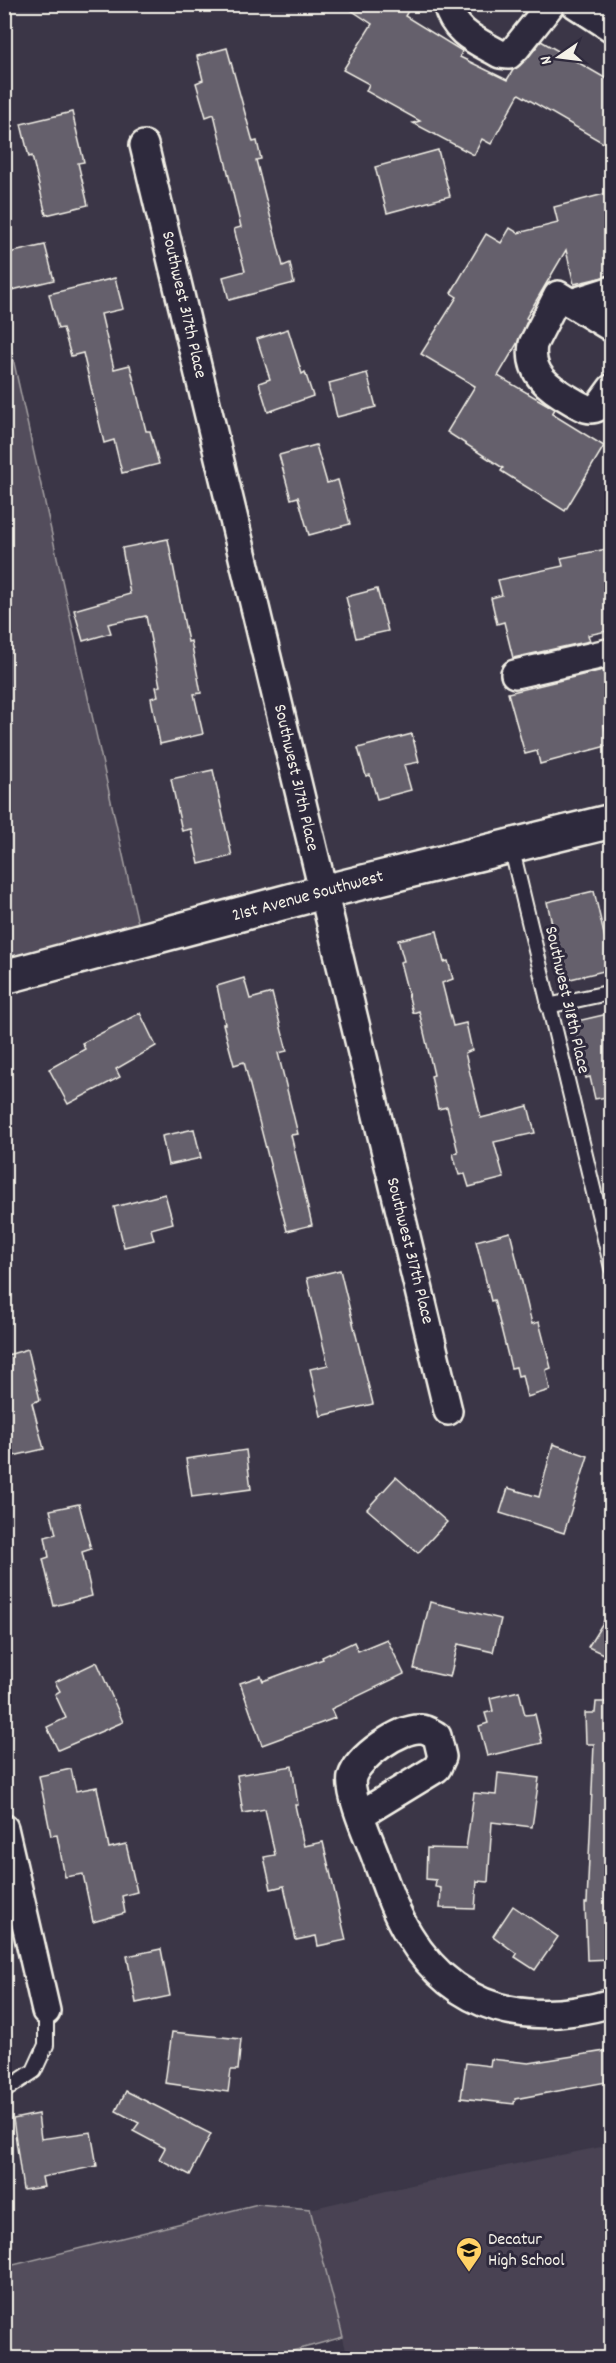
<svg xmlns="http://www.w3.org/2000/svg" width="616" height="2363" font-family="Dekko,sans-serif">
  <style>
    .built { fill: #484352 }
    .green { fill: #534e5c; stroke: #a4a0a2; stroke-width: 1.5 }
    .building { fill: #65616c; stroke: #f4f1e8; stroke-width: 1.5 }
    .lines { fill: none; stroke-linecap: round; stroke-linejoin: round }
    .service-casing { stroke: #f4f1e8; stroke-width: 18 }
    .minor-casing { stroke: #f4f1e8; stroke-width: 32 }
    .secondary-casing { stroke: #f4f1e8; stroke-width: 38 }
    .service { stroke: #2f2a3d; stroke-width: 14 }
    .minor { stroke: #2f2a3d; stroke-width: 27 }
    .secondary { stroke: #2f2a3d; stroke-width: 33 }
    .labels { text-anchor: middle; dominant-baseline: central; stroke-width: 6; stroke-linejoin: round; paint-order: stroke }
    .street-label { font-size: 18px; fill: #f4f1e8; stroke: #2f2a3d }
    .poi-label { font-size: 18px; fill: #f4f1e8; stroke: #2f2a3d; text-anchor: start }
  </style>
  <rect width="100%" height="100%" fill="#3b3647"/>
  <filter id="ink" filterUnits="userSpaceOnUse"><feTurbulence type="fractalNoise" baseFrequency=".0167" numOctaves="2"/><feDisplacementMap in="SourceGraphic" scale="12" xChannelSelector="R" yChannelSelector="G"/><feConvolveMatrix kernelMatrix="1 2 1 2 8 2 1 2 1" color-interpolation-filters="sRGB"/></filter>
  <g filter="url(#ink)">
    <!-- built -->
    <path class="built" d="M611,2145V2358H348L310,2209L420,2183Z"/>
    <!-- green -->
    <g class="green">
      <path d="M4,318L142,941L4,977Z"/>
      <path d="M258,2204L310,2209L343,2337L268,2358H5V2267Z"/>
    </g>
    <!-- building -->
    <g class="building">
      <path d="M342,4H412L405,16L462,51L460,57L507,80L513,70L527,59L541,41L612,82V148L519,94L491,144L482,139L474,155L413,123L420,121L366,91L369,84L343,70L372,24Z"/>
      <path d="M227,48L253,142L257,141L261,159L256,160L283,266L290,263L294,283L229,300L223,277L245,271L234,229L241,227L214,114L206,117L196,83L203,80L197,56Z"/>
      <path d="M72,112L84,162L78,163L88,205L46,215L32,156L29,157L21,124Z"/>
      <path d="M438,150L450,196L387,213L375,167Z"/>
      <path d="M608,193L612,205V275L574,284L566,250L526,318L528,319L518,342L498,376L555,409L552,414L604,446L565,511L501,471L503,468L447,432L475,386L421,354L457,297L451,293L486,234L501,243L510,228L518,233L558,223L554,207Z"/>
      <path d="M45,245L54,280L4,292V254Z"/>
      <path d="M115,278L123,309L101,314L114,369L130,365L146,431H150L159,464L122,473L114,440L104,443L83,353L71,356L63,328L58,329L49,294Z"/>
      <path d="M288,329L302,374L305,372L313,396L268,412L259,383L270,379L257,339Z"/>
      <path d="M367,373L376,407L337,417L329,383Z"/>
      <path d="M316,445L327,483L338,480L350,524L309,535L298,497L291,499L279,455Z"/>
      <path d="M168,539L188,642L191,641L201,693L194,694L203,734L160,744L151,698L158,696L156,687L160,686L146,616L108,624L111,633L83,641L74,610L130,594L122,548Z"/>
      <path d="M612,548V630L588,635L590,641L513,658L504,622L497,624L491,598L502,595L498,580L563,566L561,558Z"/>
      <path d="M377,589L388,631L356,638L346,597Z"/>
      <path d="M603,670L612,704V723L604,725L610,745L540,764L537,751L525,754L508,693Z"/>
      <path d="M412,734L419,762L404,765L411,790L377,799L370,775L366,776L358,748Z"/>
      <path d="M213,770L232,856L199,864L191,829L182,831L171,779Z"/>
      <path d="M594,891L612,969L562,981L548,925L552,924L547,902Z"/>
      <path d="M437,931L444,962L448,961L453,979L442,983L453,1026L466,1023L472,1050L465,1053L481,1118L528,1106L535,1133L494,1142L504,1178L469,1187L465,1174L459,1175L453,1154L458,1152L447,1107L438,1109L431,1076L434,1075L419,1011L413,1013L400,962L404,961L398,940Z"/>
      <path d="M244,978L250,999L272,993L287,1051L278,1053L298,1134L291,1135L312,1225L287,1231L244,1062L234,1065L223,1024H225L217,986Z"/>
      <path d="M140,1013L156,1046L116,1069L120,1077L68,1104L49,1069L85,1049L82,1043Z"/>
      <path d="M612,1013V1096L595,1099L590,1077L586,1078L573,1022Z"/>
      <path d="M194,1129L201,1158L168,1165L162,1136Z"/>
      <path d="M165,1194L173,1223L151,1229L154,1240L124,1247L114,1207Z"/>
      <path d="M510,1232L532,1324L539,1322L551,1368L546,1370L550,1390L527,1397L522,1375L518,1376L516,1367L511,1368L494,1300L491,1301L476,1241Z"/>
      <path d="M340,1270L373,1404L321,1416L310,1369L328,1365L307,1278Z"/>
      <path d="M28,1349L40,1400L32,1403L44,1449L4,1458V1356Z"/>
      <path d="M553,1444L588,1456L564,1533L500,1513L508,1488L539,1497Z"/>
      <path d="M246,1450L251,1489L192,1497L186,1459Z"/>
      <path d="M396,1477L447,1522L418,1553L367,1509Z"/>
      <path d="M79,1504L91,1549L82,1552L92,1596L54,1606L43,1559L49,1557L45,1537L56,1534L50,1510Z"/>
      <path d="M430,1602L501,1619L493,1652L458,1644L450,1677L414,1669Z"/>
      <path d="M612,1608V1658L588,1647Z"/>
      <path d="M387,1639L404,1674L331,1709L335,1718L262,1745L240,1683L261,1676L263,1681L323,1659L322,1657L354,1642L358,1651Z"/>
      <path d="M97,1662L123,1722L58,1750L47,1727L66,1718L55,1694L60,1691L55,1682Z"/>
      <path d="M519,1691L525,1715L535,1714L542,1743L487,1756L479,1726L488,1723L485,1713L493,1711L490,1698Z"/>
      <path d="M596,1702H612V1959L587,1960L585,1903H587L594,1744H586L585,1713H595Z"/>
      <path d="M292,1766L298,1805H295L304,1846L323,1842L346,1940L318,1946L316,1936L296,1940L284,1886L271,1889L264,1857L275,1855L265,1809L243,1813L237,1775Z"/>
      <path d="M71,1769L76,1791L97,1787L109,1848L126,1844L137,1892L122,1896L125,1913L93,1922L83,1874L65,1877L57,1835L51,1836L39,1776Z"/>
      <path d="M498,1773L539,1778L532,1827L492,1822L488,1882L477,1881L475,1909L440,1908L441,1888L435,1887L436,1880L426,1879L427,1848L466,1849L474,1793L496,1795Z"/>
      <path d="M513,1906L558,1937L535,1970L515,1957L517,1954L493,1936Z"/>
      <path d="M161,1949L170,1996L136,2003L127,1956Z"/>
      <path d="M172,2032L241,2039L238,2070H231L228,2092L165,2083Z"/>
      <path d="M612,2050V2081L515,2099L514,2104L461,2098L466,2063L490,2066L491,2059L529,2063Z"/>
      <path d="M126,2091L211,2134L190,2175L159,2159L165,2148L133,2131L139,2123L116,2111Z"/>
      <path d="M38,2114L41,2139L91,2132L97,2166L42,2177L44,2187L23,2190L13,2119Z"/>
    </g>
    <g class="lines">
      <!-- service casing -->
      <g class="service-casing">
        <g id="service">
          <path d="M511,846L612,1268"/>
          <path d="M548,1006L612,992"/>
          <path d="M4,2091L34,2071L46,2045V2011"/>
        </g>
      </g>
      <!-- minor casing -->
      <g class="minor-casing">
        <g id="minor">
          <path d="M447,4C454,33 477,41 500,54L509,55L516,48L551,4"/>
          <path d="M575,4L612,28"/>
          <path d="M144,145L448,1411"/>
          <path d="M571,303L612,290"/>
          <path d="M612,328L558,295L533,344C528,374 549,388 572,401C581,406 589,412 598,407L612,388"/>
          <path d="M515,674L612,652"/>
          <path d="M360,1815L437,1768L442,1757L437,1736C432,1733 427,1729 421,1729C401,1727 358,1757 352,1777C348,1792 369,1839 375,1855C385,1882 394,1911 409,1935C456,2013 529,2027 612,2003"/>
          <path d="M4,1828L46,2011"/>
        </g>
      </g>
      <!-- secondary casing -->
      <g class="secondary-casing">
        <path id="secondary" d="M4,977L323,892L612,821"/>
      </g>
      <!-- service -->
      <use href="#service" class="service"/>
      <!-- minor -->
      <use href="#minor" class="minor"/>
      <!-- secondary -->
      <use href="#secondary" class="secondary"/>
    </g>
  </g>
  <!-- icons -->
  <defs>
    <g id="school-pin" transform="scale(1.35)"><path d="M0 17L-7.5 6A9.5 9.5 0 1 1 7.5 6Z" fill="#ffd166" stroke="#2f2a3d"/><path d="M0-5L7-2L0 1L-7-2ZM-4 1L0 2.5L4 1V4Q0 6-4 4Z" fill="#111"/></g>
  </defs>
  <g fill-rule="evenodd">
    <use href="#school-pin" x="469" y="2250"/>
  </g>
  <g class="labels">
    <!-- street labels -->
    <g class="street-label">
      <text transform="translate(183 305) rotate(77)">Southwest 317th Place</text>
      <text transform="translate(295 778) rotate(77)">Southwest 317th Place</text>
      <text transform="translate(308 897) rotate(-15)">21st Avenue Southwest</text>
      <text transform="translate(566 1000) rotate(77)">Southwest 318th Place</text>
      <text transform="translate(409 1251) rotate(76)">Southwest 317th Place</text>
    </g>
    <!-- poi labels -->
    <g class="poi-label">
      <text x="488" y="2240">Decatur<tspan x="488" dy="21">High School</tspan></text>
    </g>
  </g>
  <!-- margin -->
  <rect width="616" height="2363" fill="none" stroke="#2f2a3d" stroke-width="24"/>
  <rect x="12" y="12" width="592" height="2339" fill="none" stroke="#f4f1e8" stroke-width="2" filter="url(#ink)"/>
  <!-- north arrow -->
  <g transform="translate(559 57) rotate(256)" stroke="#2f2a3d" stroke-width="4.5" paint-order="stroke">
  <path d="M0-4.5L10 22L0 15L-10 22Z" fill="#f4f1e8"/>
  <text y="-9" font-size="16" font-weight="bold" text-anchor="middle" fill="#f4f1e8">N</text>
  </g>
</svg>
